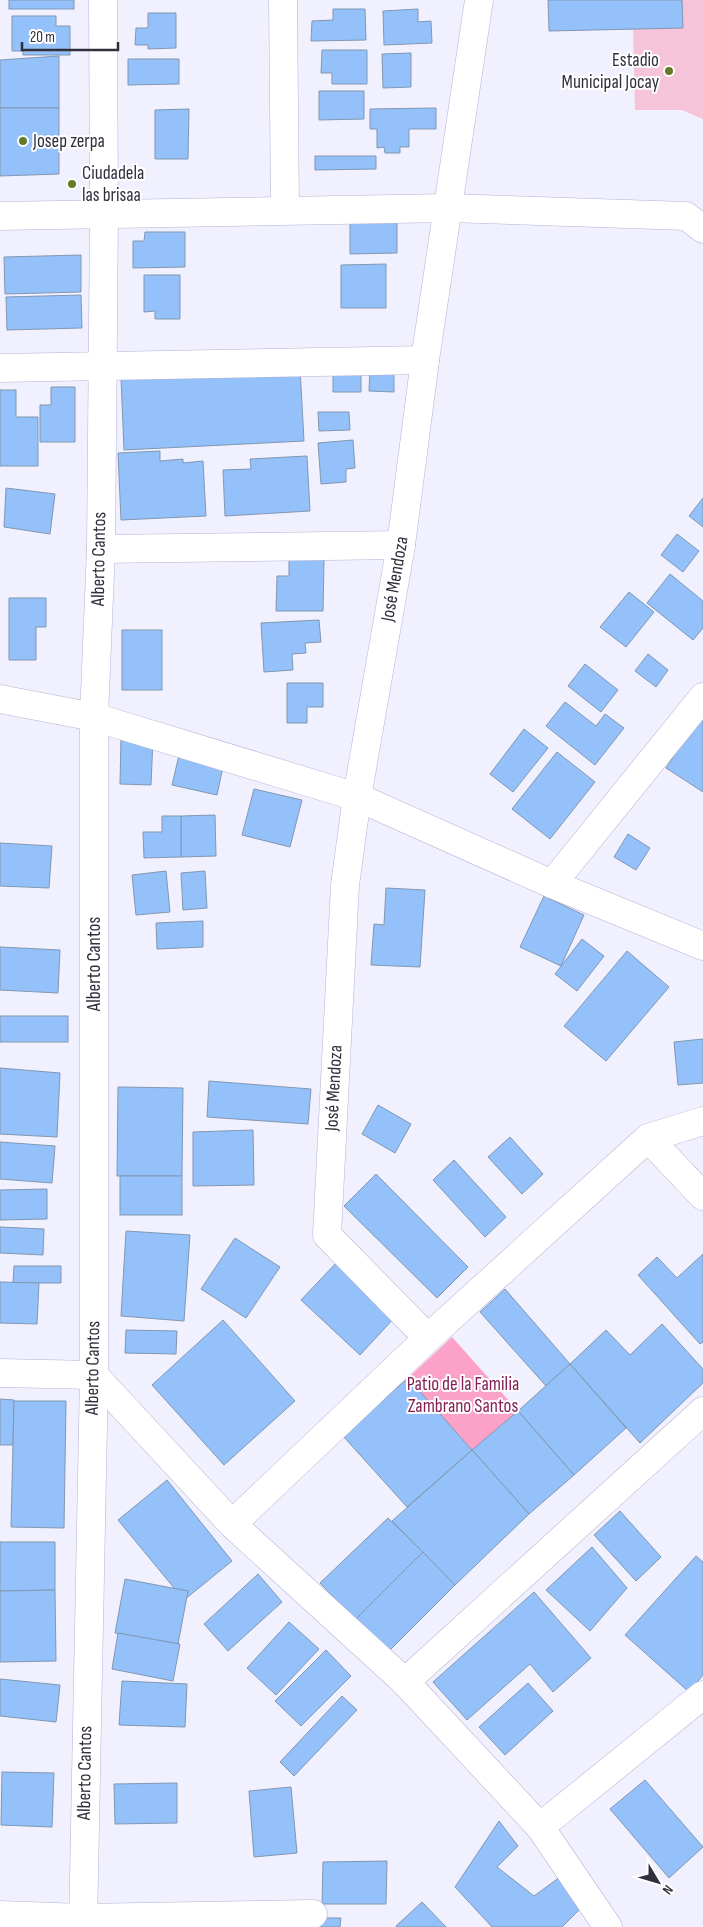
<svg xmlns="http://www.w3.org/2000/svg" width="703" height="1927" font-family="'Sofia Sans Condensed',sans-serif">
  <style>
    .green { fill: #f6c4d8 }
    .forest { fill: #fca1c8 }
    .building { fill: #94c1f9; stroke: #8197b2 }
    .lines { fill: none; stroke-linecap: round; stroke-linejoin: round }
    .street-casing { stroke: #b4b3d4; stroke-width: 29 }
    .street { stroke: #fff; stroke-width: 28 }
    .poi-dot { fill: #65792a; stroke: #fff; stroke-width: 2 }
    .labels { text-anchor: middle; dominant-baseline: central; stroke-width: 4; stroke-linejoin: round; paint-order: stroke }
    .poi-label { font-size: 19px; fill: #30303d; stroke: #fff; text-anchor: start }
    .street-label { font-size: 19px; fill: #30303d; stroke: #fff }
    .park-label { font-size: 19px; fill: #851e55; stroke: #fff }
  </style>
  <rect width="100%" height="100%" fill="#f0f0fe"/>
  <!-- green -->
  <path class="green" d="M548,0H703V119L682,110H635L633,29L549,31Z"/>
  <!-- forest -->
  <path class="forest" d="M452,1337L518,1411L472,1450L408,1378Z"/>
  <!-- building -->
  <g class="building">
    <rect x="9" y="0" width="65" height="9"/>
    <path d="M548,0H682L683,28L549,31Z"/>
    <path d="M333,9H365L366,40L311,41L312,21L333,20Z"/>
    <path d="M418,9V22L431,21L432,43L384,45L383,11Z"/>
    <path d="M148,13H176V48L148,49V45H135L136,28H148Z"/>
    <path d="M12,16H56V26H70V55H23V51H12Z"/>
    <path d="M322,50H367V84H332V73H321Z"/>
    <path d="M411,53V87L383,88L382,54Z"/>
    <path d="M59,56V108H0V60Z"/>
    <path d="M128,59H179V84L128,85Z"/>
    <path d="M319,91H364V119L319,120Z"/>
    <path d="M0,108H59V174L0,176Z"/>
    <path d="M436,108V129H409V147H400V153H385L384,147L377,148V129H370V109Z"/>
    <path d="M189,109L188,159H155V110Z"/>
    <path d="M315,156H376V169L315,170Z"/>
    <path d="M397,219V253L350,254V220Z"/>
    <path d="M145,232H185V267L133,268V241H144Z"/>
    <path d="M81,255V292L5,294L4,257Z"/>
    <path d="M386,264V308H341V265Z"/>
    <path d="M144,275H180V319H155V311L144,312Z"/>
    <path d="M81,295L82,328L7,330L6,297Z"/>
    <path d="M333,364L361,365V392H333Z"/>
    <path d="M300,368L304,441L124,450L121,378Z"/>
    <path d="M370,370L394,371V392L369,391Z"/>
    <path d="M51,387H75V442H40V405H51Z"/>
    <path d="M0,390H16V417H38V466H0Z"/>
    <path d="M318,412H349L350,430L319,431Z"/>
    <path d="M353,440L355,468L346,469V482L321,484L318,443Z"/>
    <path d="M160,451V461L183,459V463L203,461L206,516L121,520L118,453Z"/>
    <path d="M307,456L310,511L225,516L223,470L251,469L250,459Z"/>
    <path d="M6,488L55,494L50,534L4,527Z"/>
    <path d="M703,498V527L689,516Z"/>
    <path d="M677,534L699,551L683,572L661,555Z"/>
    <path d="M289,559H324L323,611H276L277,576H289Z"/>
    <path d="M670,574L703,601V628L693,640L647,603Z"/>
    <path d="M629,592L654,612L626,647L600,627Z"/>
    <path d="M9,598H46V627H36V660H9Z"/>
    <path d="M319,620L321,642L305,643L306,653L292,654L293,670L264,672L261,623Z"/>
    <rect x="122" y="630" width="40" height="60"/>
    <path d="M648,654L668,670L656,687L635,671Z"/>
    <path d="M585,664L618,690L601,712L568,686Z"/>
    <path d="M287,683H323V707H307V723H287Z"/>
    <path d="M565,702L596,726L605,714L624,728L595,765L546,726Z"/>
    <path d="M703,712V792L666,768Z"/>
    <path d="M524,729L548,748L513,792L490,774Z"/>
    <path d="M121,738L153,739L151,785L120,784Z"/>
    <path d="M180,751L224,762L217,795L172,785Z"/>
    <path d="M557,752L595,782L550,839L512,809Z"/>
    <path d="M254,789L302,800L290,847L242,835Z"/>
    <path d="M215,815L216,856L181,857V816Z"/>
    <path d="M162,816H181V857L144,858L143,832H162Z"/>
    <path d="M628,834L650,848L636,870L614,857Z"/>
    <path d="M0,843L52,846L49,888L0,886Z"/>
    <path d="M166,871L170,912L136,915L132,875Z"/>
    <path d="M205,871L207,908L183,910L181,873Z"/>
    <path d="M386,888L425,890L420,967L371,965L374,924L384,925Z"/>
    <path d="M544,896L584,915L561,966L520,947Z"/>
    <path d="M203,921V947L157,949L156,923Z"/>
    <path d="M582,939L604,956L577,991L555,974Z"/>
    <path d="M0,947L60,950L58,993L0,990Z"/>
    <path d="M627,951L669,987L606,1061L564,1026Z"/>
    <rect x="0" y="1016" width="68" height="26"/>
    <path d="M703,1039V1083L678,1085L674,1042Z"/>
    <path d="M0,1068L60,1073L57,1137L0,1134Z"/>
    <path d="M209,1081L311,1089L308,1124L207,1117Z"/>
    <path d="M118,1087L183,1088L182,1176H117Z"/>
    <path d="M378,1105L411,1124L395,1153L362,1134Z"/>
    <path d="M253,1130L254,1185L193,1186V1132Z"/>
    <path d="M510,1137L543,1174L522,1194L488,1157Z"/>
    <path d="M0,1142L55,1146L52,1183L0,1179Z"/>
    <path d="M454,1160L506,1217L485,1237L433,1180Z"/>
    <path d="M376,1174L468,1267L437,1298L344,1206Z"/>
    <rect x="120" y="1176" width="62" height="39"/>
    <path d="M47,1189V1219L0,1220V1190Z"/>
    <path d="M0,1227L44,1229L43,1255L0,1253Z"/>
    <path d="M126,1231L190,1235L184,1321L121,1316Z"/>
    <path d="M235,1238L280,1267L246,1318L201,1289Z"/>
    <path d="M703,1254V1342L700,1344L638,1275L657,1257L677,1278Z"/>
    <path d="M337,1262L396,1316L360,1355L301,1300Z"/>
    <path d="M14,1266H61V1283H13Z"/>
    <path d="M0,1282L39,1283L37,1324L0,1323Z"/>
    <path d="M505,1289L570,1364L546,1386L480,1312Z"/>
    <path d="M223,1320L295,1401L224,1465L152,1385Z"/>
    <path d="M662,1324L703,1369V1383L640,1443L570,1364L606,1330L630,1355Z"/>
    <path d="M126,1330L177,1331L176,1354L125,1353Z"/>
    <path d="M570,1364L626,1428L574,1475L518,1411Z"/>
    <path d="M408,1378L472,1450L407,1507L343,1436Z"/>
    <path d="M0,1399L14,1400L13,1445H0Z"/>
    <path d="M14,1401H66L64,1528L11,1527Z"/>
    <path d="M518,1411L574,1475L529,1514L472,1450Z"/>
    <path d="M472,1450L529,1514L455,1585L392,1521Z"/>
    <path d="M167,1480L232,1561L184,1600L118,1520Z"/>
    <path d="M620,1511L661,1557L636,1581L594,1535Z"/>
    <path d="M388,1518L423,1552L355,1620L320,1583Z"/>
    <path d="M0,1542H55V1590L0,1591Z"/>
    <path d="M592,1547L627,1588L590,1631L546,1590Z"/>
    <path d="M423,1552L455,1585L388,1652L355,1620Z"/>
    <path d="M696,1556L703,1562V1675L689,1692L625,1635Z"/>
    <path d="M258,1574L282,1602L228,1651L204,1624Z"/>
    <path d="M125,1579L188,1591L178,1644L115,1633Z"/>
    <path d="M55,1590L56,1661L0,1662V1591Z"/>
    <path d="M534,1592L591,1658L553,1692L530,1664L467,1720L433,1682Z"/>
    <path d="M289,1622L319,1649L276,1695L247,1668Z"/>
    <path d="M118,1633L180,1644L173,1681L112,1669Z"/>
    <path d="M326,1650L351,1676L301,1726L275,1701Z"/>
    <path d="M0,1679L60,1685L56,1722L0,1716Z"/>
    <path d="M122,1681L187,1684L185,1727L119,1725Z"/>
    <path d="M528,1683L553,1711L505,1755L479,1727Z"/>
    <path d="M342,1696L357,1710L294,1776L280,1762Z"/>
    <path d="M2,1772L54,1773L52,1827L1,1825Z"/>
    <path d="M645,1780L703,1847L669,1878L610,1809Z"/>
    <path d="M177,1783V1823L115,1824L114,1784Z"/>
    <path d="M291,1787L297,1853L254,1857L249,1791Z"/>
    <path d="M499,1821L518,1846L497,1867L534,1896L560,1877L583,1906L562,1927H492L455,1887Z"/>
    <path d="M387,1861L386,1904H322L323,1862Z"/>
    <path d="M422,1902L446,1927H397L396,1926Z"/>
    <path d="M303,1918H341L340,1927H303Z"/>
  </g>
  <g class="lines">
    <!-- street casing -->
    <g class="street-casing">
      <g id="street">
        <path d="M283,0L285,209"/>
        <path d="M479,0L425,360L401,545L357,797L552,884L703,946"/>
        <path d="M0,216L449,208L686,216L703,229"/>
        <path d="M0,368L425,360"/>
        <path d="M101,549L401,545"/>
        <path d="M0,699L94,717L357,797L345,885L327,1235L428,1338"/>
        <path d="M552,884L703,697"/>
        <path d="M648,1138L703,1196"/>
        <path d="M0,1373L94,1375L232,1524L405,1682L540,1827L608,1927"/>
        <path d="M232,1524L428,1338L648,1138L703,1121"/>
        <path d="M405,1682L703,1411"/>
        <path d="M540,1827L703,1695"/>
        <path d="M0,1915L82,1918L313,1914"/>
        <path d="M83,1927L94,1375V717L101,549L104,214L103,0"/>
      </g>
    </g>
    <!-- street -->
    <use href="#street" class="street"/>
  </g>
  <!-- markers -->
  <g class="poi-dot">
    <circle cx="669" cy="71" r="5"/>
    <circle cx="23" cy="141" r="5"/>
    <circle cx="72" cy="184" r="5"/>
  </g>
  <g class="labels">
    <!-- poi labels -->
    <g class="poi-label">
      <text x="659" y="60" text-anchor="end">Estadio<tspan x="659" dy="22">Municipal Jocay</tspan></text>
      <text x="33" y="141">Josep zerpa</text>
      <text x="82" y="173">Ciudadela<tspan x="82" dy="22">las brisaa</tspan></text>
    </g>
    <!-- street labels -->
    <g class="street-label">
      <text transform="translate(99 559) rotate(-89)">Alberto Cantos</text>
      <text transform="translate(395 579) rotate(-80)">José Mendoza</text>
      <text transform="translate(94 964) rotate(-90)">Alberto Cantos</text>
      <text transform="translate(334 1088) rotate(-87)">José Mendoza</text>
      <text transform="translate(93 1368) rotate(-89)">Alberto Cantos</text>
      <text transform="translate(85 1773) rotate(-89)">Alberto Cantos</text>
    </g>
    <!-- park labels -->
    <g class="park-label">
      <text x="463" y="1384">Patio de la Familia<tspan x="463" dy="22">Zambrano Santos</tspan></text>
    </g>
  </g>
  <!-- north arrow -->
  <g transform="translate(658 1882) rotate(128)" stroke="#ffffff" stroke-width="4" paint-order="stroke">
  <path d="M0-4L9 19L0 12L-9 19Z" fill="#30303d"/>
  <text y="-8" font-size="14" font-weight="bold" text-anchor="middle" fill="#30303d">N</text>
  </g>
  <!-- scale -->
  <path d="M22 42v8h96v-8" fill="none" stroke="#30303d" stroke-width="2.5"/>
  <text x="30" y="42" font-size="15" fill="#30303d" stroke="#ffffff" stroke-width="4" paint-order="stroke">20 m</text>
</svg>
